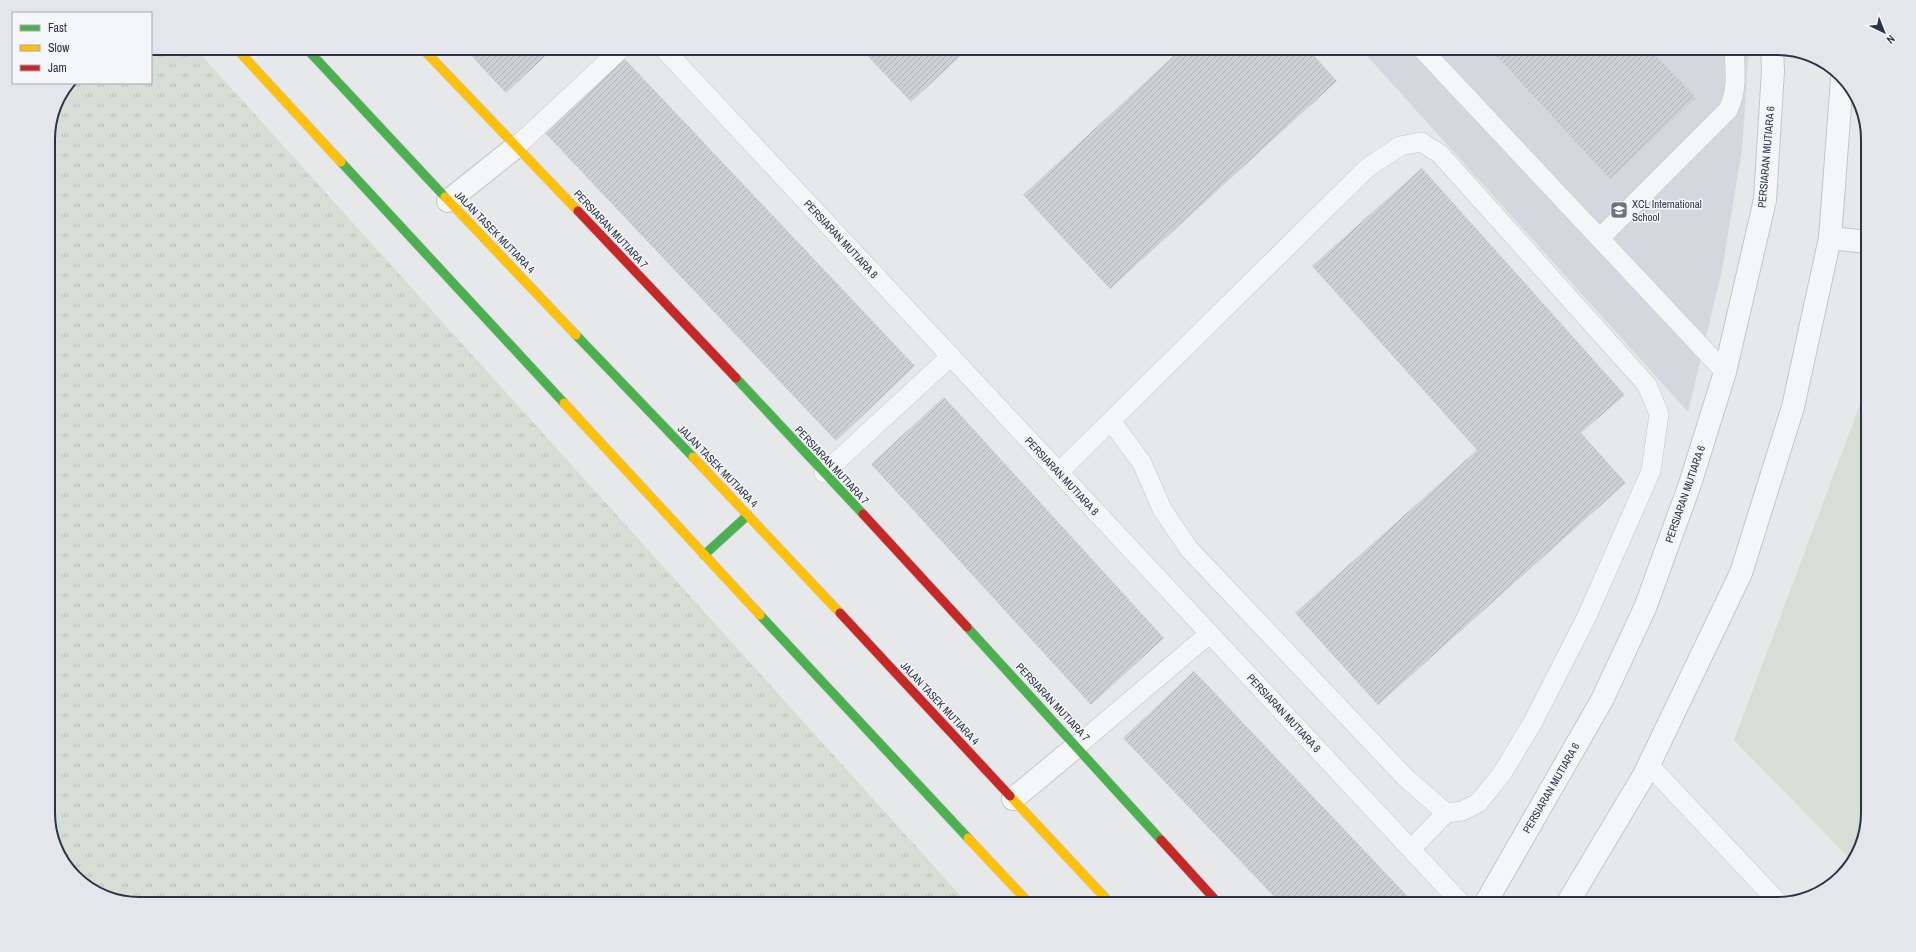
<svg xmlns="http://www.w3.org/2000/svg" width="1916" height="952" font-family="'Archivo Narrow',sans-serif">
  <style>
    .built { fill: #d4d7dd }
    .grass { fill: url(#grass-tufts) }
    .park { fill: #d6ded6 }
    .building { fill: url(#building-hatch) }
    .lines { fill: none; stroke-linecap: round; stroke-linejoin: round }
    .lane-casing { stroke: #c4c6c8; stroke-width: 20 }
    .street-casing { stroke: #c4c6c8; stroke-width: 24 }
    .fast-casing { stroke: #c4c6c8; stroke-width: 10 }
    .slow-casing { stroke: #c4c6c8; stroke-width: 10 }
    .jam-casing { stroke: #c4c6c8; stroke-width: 10 }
    .lane { stroke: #f5f6f7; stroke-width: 19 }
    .street { stroke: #f5f6f7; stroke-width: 22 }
    .fast { stroke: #4caf50; stroke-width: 9 }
    .slow { stroke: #ffc107; stroke-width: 9 }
    .jam { stroke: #c62828; stroke-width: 9 }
    .labels { text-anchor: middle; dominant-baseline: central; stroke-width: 3; stroke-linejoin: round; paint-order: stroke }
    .street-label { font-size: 11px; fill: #2b3445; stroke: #f4f6f9 }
    .poi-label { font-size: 11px; fill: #2b3445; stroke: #f4f6f9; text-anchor: start }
    .rim { fill: none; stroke: #2b3445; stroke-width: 2 }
  </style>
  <defs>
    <pattern id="grass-tufts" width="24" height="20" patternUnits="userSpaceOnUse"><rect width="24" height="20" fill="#d6ded6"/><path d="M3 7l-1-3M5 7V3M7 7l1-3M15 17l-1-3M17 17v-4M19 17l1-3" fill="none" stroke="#b8bfb9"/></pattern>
    <pattern id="building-hatch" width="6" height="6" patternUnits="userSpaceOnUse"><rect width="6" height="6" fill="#ced0d3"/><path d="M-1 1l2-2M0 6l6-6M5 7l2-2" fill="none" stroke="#b1b3b6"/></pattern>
  </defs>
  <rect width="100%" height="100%" fill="#e6e8ea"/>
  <!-- built -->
  <path class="built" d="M1360,48H1749L1742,149L1722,270L1688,412Z"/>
  <!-- grass -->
  <path class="grass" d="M151,48H195L968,904H139L99,895L64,864L48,819V133L55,104L69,83H151Z"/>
  <!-- park -->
  <path class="park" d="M1868,296V813L1859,853L1852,861L1734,740L1861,402Z"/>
  <!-- building -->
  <g class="building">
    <path d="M464,48H554L506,93Z"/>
    <path d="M860,48H969L911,102Z"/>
    <path d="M1182,48H1307L1337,81L1110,289L1023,195Z"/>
    <path d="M1489,48H1649L1696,98L1610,179Z"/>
    <path d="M624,58L915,366L836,441L545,133Z"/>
    <path d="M1422,168L1625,395L1581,433L1626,483L1378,705L1295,613L1477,450L1312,266Z"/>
    <path d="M944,397L1164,638L1091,705L871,464Z"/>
    <path d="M1194,671L1415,904H1281L1123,738Z"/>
  </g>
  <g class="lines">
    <!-- lane casing -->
    <g class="lane-casing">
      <g id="lane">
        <path d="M663,48L1462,904"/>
        <path d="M1421,48L1725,372"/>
        <path d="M517,146L622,48"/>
        <path d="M1600,238L1728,110C1738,90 1735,70 1734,48"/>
        <path d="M1059,472L1367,168L1400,146L1421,142L1440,154L1647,385L1659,414L1651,471L1587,616L1533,722L1501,775L1478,803L1462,811L1446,813L1405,777L1189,549L1162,509L1142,463L1111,421"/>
        <path d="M824,473L951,356"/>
        <path d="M1077,746L1209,634"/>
        <path d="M1649,765L1779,903"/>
        <path d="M1411,849L1446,813"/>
      </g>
    </g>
    <!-- street casing -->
    <g class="street-casing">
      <g id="street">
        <path d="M448,201L517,146"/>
        <path d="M1830,238L1868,242"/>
        <path d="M1013,799L1077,746"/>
        <path d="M1485,904L1602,700L1645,608L1690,484L1725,372L1765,200L1773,71L1772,48"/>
        <path d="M1567,904L1644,775L1741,573L1793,407L1830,238L1842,79"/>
      </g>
    </g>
    <!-- fast casing -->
    <g class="fast-casing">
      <g id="fast">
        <path d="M306,48L445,197"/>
        <path d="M341,162L564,403"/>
        <path d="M576,335L693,457"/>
        <path d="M736,378L863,514"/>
        <path d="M704,555L748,515"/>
        <path d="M760,615L968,838"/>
        <path d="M967,627L1161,840"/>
      </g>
    </g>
    <!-- slow casing -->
    <g class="slow-casing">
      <g id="slow">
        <path d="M236,48L341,162"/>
        <path d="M422,48L578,211"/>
        <path d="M445,197L576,335"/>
        <path d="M564,403L760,615"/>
        <path d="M693,457L840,613"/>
        <path d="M1010,796L1111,904"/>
        <path d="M968,838L1030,904"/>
      </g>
    </g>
    <!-- jam casing -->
    <g class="jam-casing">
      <g id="jam">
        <path d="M578,211L736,378"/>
        <path d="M863,514L967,627"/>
        <path d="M840,613L1010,796"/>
        <path d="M1161,840L1219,904"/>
      </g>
    </g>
    <!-- lane -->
    <use href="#lane" class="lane"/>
    <!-- street -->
    <use href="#street" class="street"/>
    <!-- fast -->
    <use href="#fast" class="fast"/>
    <!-- slow -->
    <use href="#slow" class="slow"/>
    <!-- jam -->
    <use href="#jam" class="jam"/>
  </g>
  <!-- icons -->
  <defs>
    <g id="school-square" transform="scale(0.9)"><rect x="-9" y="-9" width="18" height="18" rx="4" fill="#6c737f" stroke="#f4f6f9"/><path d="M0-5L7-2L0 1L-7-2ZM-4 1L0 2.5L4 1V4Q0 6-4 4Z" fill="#fff"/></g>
  </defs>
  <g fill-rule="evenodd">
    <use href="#school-square" x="1619" y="210"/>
  </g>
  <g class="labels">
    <!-- street labels -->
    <g class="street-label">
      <text transform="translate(1766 157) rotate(-85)">PERSIARAN MUTIARA 6</text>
      <text transform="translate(611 229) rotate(47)">PERSIARAN MUTIARA 7</text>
      <text transform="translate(495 232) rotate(46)">JALAN TASEK MUTIARA 4</text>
      <text transform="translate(841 239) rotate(47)">PERSIARAN MUTIARA 8</text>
      <text transform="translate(832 465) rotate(47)">PERSIARAN MUTIARA 7</text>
      <text transform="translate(718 466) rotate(46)">JALAN TASEK MUTIARA 4</text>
      <text transform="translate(1062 476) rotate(47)">PERSIARAN MUTIARA 8</text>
      <text transform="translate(1685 494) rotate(-71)">PERSIARAN MUTIARA 6</text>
      <text transform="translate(1053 702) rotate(47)">PERSIARAN MUTIARA 7</text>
      <text transform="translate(940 703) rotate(47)">JALAN TASEK MUTIARA 4</text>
      <text transform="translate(1284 713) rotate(47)">PERSIARAN MUTIARA 8</text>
      <text transform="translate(1551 788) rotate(-60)">PERSIARAN MUTIARA 6</text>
    </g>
    <!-- poi labels -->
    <g class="poi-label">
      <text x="1632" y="204">XCL International<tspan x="1632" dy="13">School</tspan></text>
    </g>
  </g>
  <!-- crop -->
  <path d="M0 0H1916V952H0ZM139 55H1777A84 84 0 0 1 1861 139V813A84 84 0 0 1 1777 897H139A84 84 0 0 1 55 813V139A84 84 0 0 1 139 55Z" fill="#e4e6eb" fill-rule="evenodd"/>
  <path class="rim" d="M139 55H1777A84 84 0 0 1 1861 139V813A84 84 0 0 1 1777 897H139A84 84 0 0 1 55 813V139A84 84 0 0 1 139 55Z"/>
  <!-- legend -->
  <rect x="12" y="12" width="140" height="72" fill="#f4f6f9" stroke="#a4a8b1"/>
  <rect x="20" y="25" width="20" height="6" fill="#4caf50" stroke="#a4a8b1"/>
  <text x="48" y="32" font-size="12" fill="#2b3445">Fast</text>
  <rect x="20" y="45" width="20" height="6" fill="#ffc107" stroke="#a4a8b1"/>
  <text x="48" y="52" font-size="12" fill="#2b3445">Slow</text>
  <rect x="20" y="65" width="20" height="6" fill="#c62828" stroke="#a4a8b1"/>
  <text x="48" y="72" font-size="12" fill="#2b3445">Jam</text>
  <!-- north arrow -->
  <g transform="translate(1884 32) rotate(137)" stroke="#f4f6f9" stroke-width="3" paint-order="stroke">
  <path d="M0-3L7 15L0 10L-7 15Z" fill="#2b3445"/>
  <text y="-6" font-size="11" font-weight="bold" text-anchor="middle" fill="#2b3445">N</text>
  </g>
</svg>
